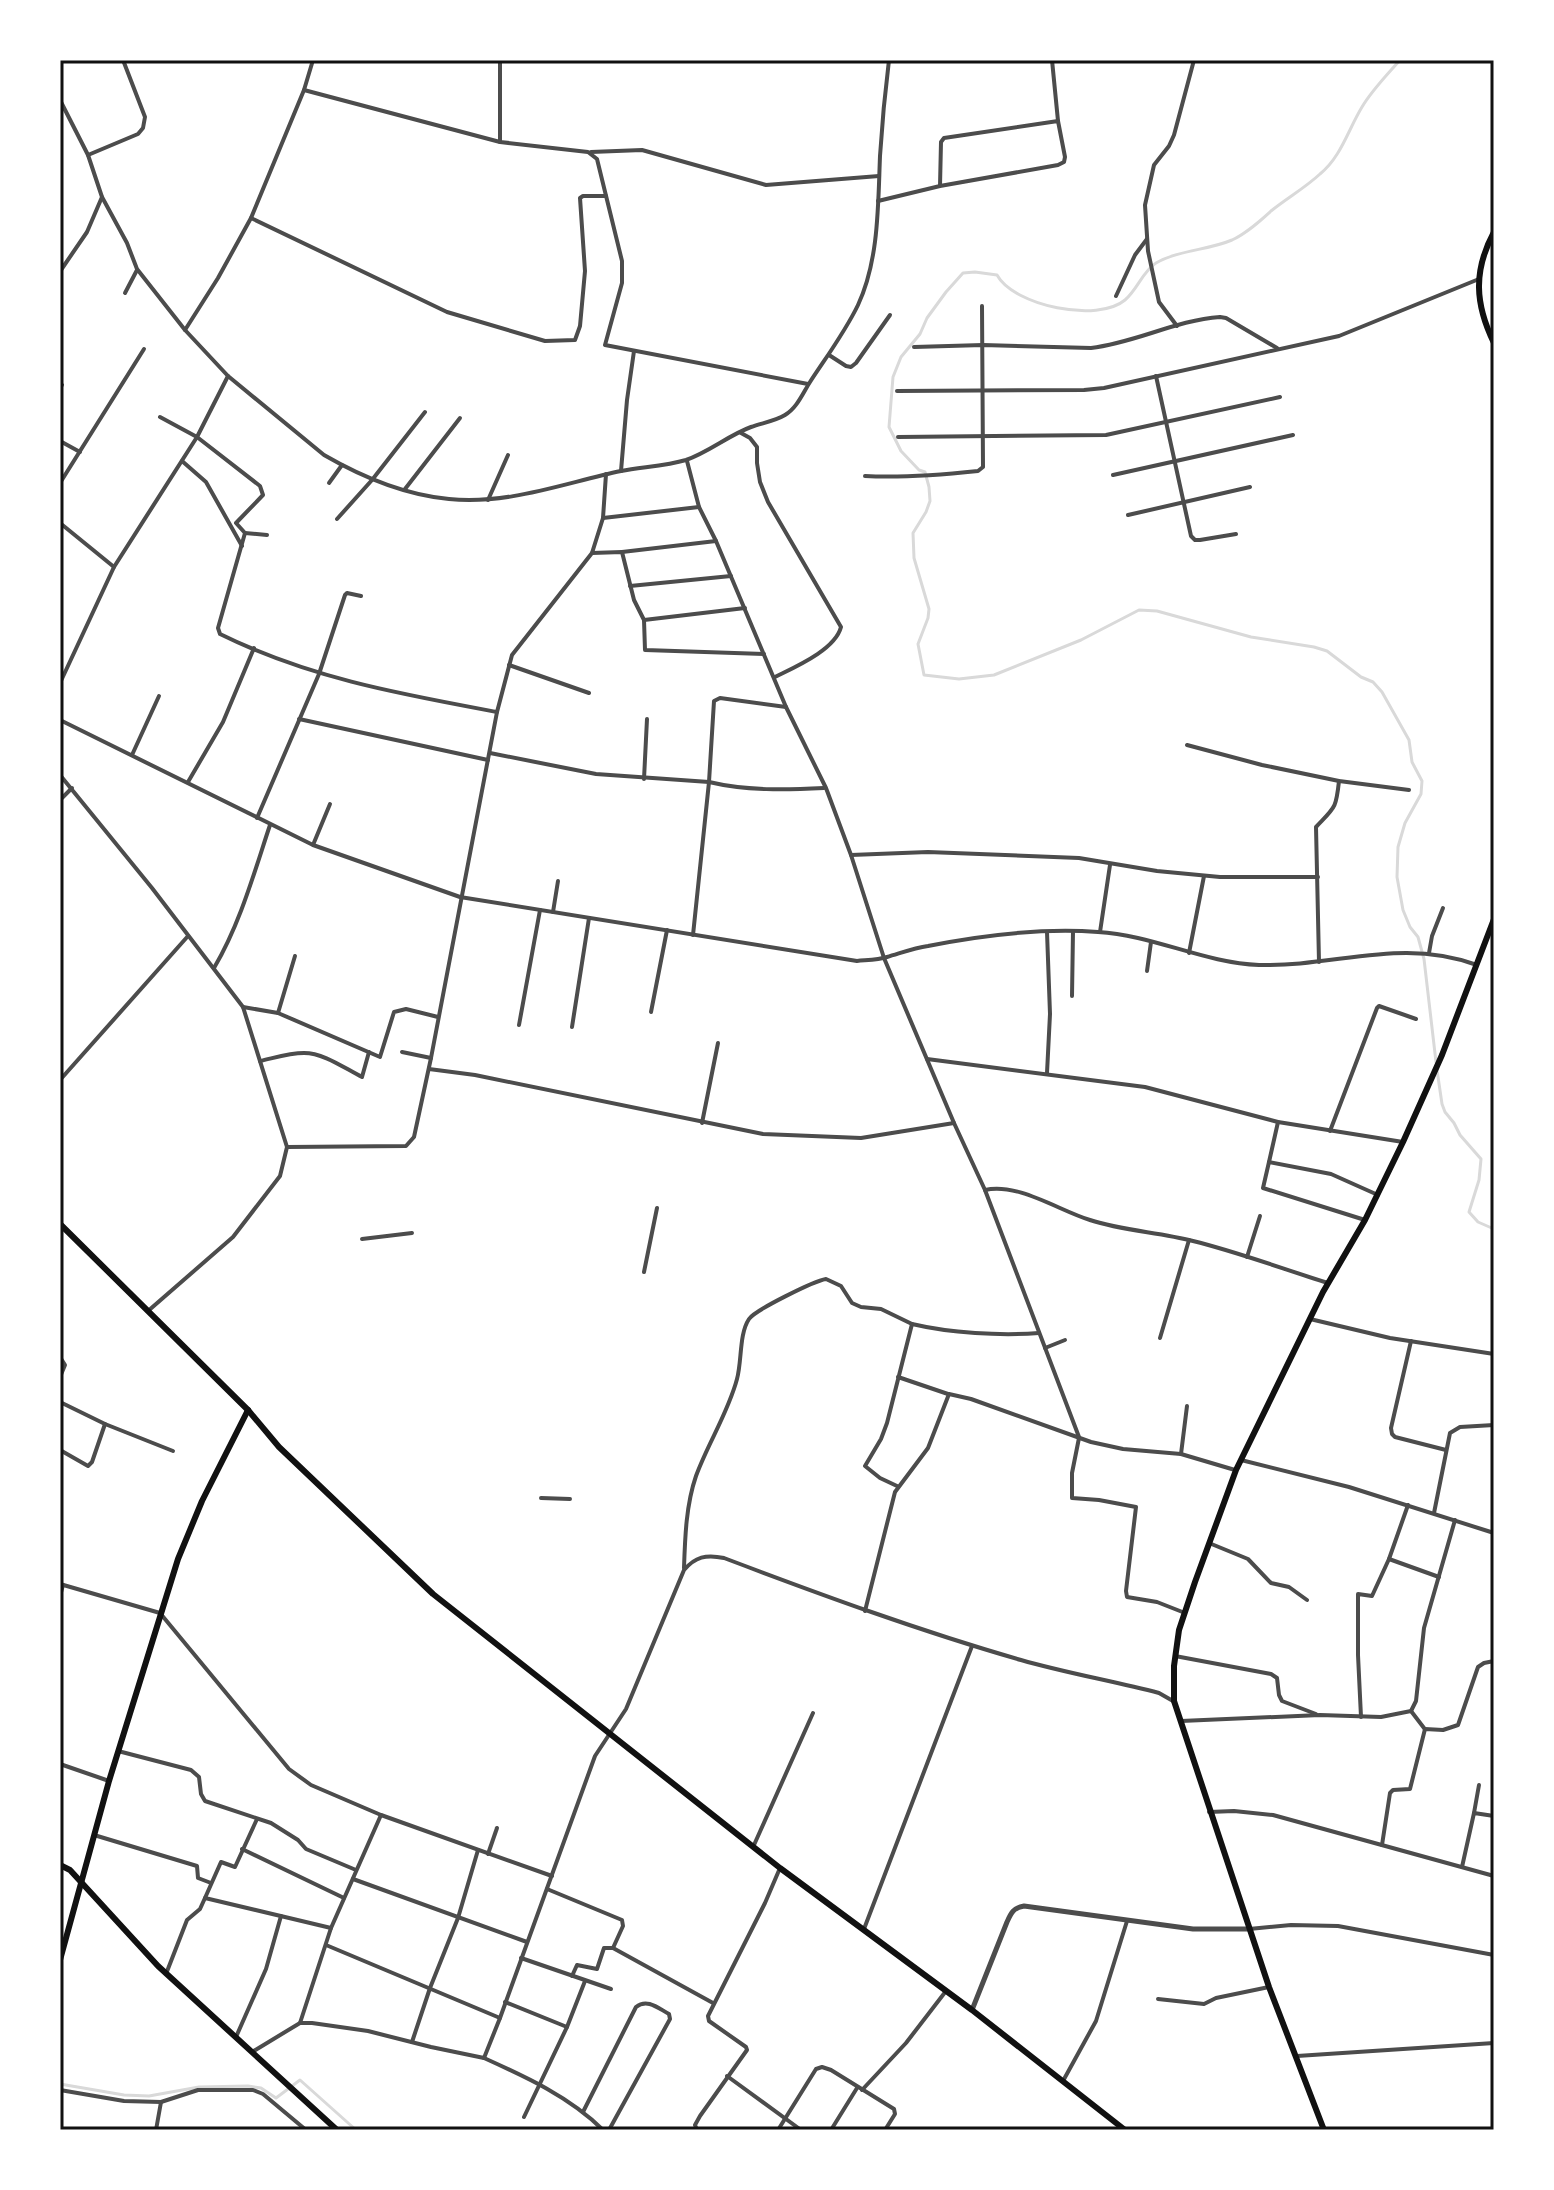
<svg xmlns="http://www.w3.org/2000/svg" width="1554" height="2190" font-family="'PT Sans Narrow',sans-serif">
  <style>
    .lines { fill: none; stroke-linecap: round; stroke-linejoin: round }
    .stream { stroke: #d9d9d9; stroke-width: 3 }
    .minor { stroke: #4c4c4c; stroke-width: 4 }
    .tertiary { stroke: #4c4c4c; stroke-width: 5 }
    .secondary { stroke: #111; stroke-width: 6 }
    .primary { stroke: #111; stroke-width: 6 }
    .neatline { fill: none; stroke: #111; stroke-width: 3 }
  </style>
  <rect width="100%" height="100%" fill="#fff"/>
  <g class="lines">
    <!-- stream -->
    <g class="stream">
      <path d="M1400,60C1387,75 1372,90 1362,107C1348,130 1341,157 1320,174C1305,188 1287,198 1271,211C1260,221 1247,233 1232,240C1209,250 1179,250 1156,263C1143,271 1137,290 1125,300C1098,323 1014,306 997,275L975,272L963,273L946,292L927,318L920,334L901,357L893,377L889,427L901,451L919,470L925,472L929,487L930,501L926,512L913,533L914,558L929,609L928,618L918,644L924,675L959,679L994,675L1081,640L1139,610L1157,611L1251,637L1314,647L1327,651L1361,677L1373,682L1382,692L1409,740L1412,762L1422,781L1421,794L1405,823L1398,847L1397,877L1403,910L1410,927L1418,937L1424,959L1436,1062"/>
      <path d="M1437,1070L1442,1104L1445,1112L1454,1123L1460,1135L1481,1159L1479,1180L1469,1212L1478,1222L1494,1229"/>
      <path d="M60,2084L124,2095L149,2096L199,2087L248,2086L261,2088L276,2098L300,2080L356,2130"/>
    </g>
    <!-- minor -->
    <g class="minor">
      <path d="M1052,60L1058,121"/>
      <path d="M304,90L500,142L588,152L597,159L622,261V283L605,345L808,384"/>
      <path d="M60,100L88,155L102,197L127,243L137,269L185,330L228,376L324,455C362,477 405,495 449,499C508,505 564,483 621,471C642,467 666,466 686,460C709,452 729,435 751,427C762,423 775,421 785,415C797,408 803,393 810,382C827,356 845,332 858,305C879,260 878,205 880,156C882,124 885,92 889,60"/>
      <path d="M500,142V60"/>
      <path d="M591,152L642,150L766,185L879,176"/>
      <path d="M88,155L138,134L143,128L145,117L123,60"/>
      <path d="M878,201L940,186L1058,165L1064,162L1065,157L1058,121L944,138L941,142L940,186"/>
      <path d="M251,218L447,312L545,341L575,340L580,326L585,271L580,198L583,196H606"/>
      <path d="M61,270L87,232L102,197"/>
      <path d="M125,293L137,270"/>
      <path d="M1116,296L1135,255L1147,239"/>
      <path d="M1177,326L1159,302L1148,251L1145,205L1154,165L1169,146L1174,135L1194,60"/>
      <path d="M185,330L218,278L251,218L304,90L313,60"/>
      <path d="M914,347L983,345L1091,348C1135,343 1176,320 1220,317L1226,318L1277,348"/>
      <path d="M829,355L846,366L851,367L856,363L890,315"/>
      <path d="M1156,376L1191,536L1195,540H1200L1236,534"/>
      <path d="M60,388L62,385"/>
      <path d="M897,391L1084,390L1104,388L1339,336L1479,279"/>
      <path d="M160,417L197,437L260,486L263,495L236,523L245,533L218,628L220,634C309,678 400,694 497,712"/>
      <path d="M741,433L750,438L757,447V463L760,482L768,502L841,627C835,650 795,667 775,677"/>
      <path d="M898,437L1106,435L1280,397"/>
      <path d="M60,441L80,452"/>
      <path d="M182,461L206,482L242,546"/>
      <path d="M687,461L699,507L716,541L786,707L826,788L851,855L884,958L954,1123L985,1190L1079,1437"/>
      <path d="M621,471L627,400L634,351"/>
      <path d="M1113,475L1293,435"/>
      <path d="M865,476C903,478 940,475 978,471L983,467L982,306"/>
      <path d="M60,483L144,349"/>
      <path d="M329,483L342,465"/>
      <path d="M405,489L460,418"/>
      <path d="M488,500L508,455"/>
      <path d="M1128,515L1250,487"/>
      <path d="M603,518L699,507"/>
      <path d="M337,519L372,480L425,412"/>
      <path d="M60,523L114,567"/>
      <path d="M245,533L267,535"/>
      <path d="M622,552L716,541"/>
      <path d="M592,553L622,552L634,600L644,620L645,650L764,654"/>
      <path d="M630,586L731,576"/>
      <path d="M644,620L745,608"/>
      <path d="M509,665L589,693"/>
      <path d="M60,683L114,567L197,437L228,376"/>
      <path d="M299,719L488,760"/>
      <path d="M60,720L313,845L460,897L857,961C867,960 878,960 887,957C901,953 914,948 928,946C983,935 1042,928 1098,932C1153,935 1204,963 1259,965C1337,967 1400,937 1477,965"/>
      <path d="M1187,745L1262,765L1339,781L1409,790"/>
      <path d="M490,753L596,774L709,782C747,791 786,790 824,788"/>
      <path d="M132,755L159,696"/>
      <path d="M60,775L152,888L243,1007L287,1147L280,1176L233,1237L148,1311"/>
      <path d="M644,779L647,719"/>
      <path d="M188,782L223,722L254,648"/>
      <path d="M60,800L72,788"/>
      <path d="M257,818L319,674L345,595L347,593L361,596"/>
      <path d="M313,845L330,804"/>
      <path d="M851,855L928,852L1079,858L1157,871L1220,877H1318"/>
      <path d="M553,912L558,881"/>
      <path d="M1047,932L1050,1014L1047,1073"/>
      <path d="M1100,932L1110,865"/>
      <path d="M693,935L709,782L714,701L720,698L786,707"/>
      <path d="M1189,953L1204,876"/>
      <path d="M1429,953L1432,936L1443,908"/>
      <path d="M1319,962L1316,827C1335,807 1336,809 1339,781"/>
      <path d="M214,968C240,924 254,873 270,825"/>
      <path d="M1147,971L1151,942"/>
      <path d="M1072,996L1073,931"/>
      <path d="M243,1007L278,1013L380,1057L394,1012L406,1009L438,1017"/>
      <path d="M651,1012L667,930"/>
      <path d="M278,1013L295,956"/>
      <path d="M519,1025L540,910"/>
      <path d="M572,1027L589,918"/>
      <path d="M402,1052L431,1058"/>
      <path d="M927,1059L1145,1087L1278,1122L1403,1142"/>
      <path d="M260,1061C274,1058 289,1053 304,1053C324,1053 344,1068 362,1077L369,1052"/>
      <path d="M429,1069L475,1075L763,1134L861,1138L954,1123"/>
      <path d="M60,1080L188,936"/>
      <path d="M702,1123L718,1043"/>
      <path d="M1330,1131L1377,1008L1379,1006L1416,1019"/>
      <path d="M287,1147L406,1146L414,1137L431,1058L497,712L512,655L592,553L603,518L606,474"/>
      <path d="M1269,1162L1278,1122"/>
      <path d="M985,1190C1017,1182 1060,1211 1090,1220C1123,1231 1159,1232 1193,1241C1238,1252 1283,1269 1328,1283"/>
      <path d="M1365,1220L1263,1188L1269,1162L1331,1174L1378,1195"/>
      <path d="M362,1239L412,1233"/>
      <path d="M1247,1257L1260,1216"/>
      <path d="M644,1272L657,1208"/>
      <path d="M1310,1319L1390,1338L1494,1354"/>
      <path d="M1160,1338L1189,1240"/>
      <path d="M1411,1341L1391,1428L1392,1434L1395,1437L1446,1450"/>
      <path d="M1045,1348L1065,1340"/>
      <path d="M60,1357L65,1365L60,1377"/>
      <path d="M898,1377L948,1394"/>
      <path d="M60,1402L105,1424L173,1451"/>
      <path d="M1079,1438L1072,1473V1498L1099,1500L1136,1507L1126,1591L1127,1597L1157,1602L1185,1613"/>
      <path d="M60,1450L88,1466L92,1462L105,1424"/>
      <path d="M1181,1454L1187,1406"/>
      <path d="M1241,1460L1349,1487L1494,1533"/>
      <path d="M897,1486L880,1478L865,1466L881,1439L887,1423L912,1324C950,1333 1000,1336 1039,1333"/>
      <path d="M541,1498L570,1499"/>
      <path d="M1434,1513L1450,1433L1460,1427L1494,1425"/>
      <path d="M1209,1543L1248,1559L1271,1583L1289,1587L1307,1600"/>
      <path d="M1389,1559L1408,1505"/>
      <path d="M684,1568C685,1538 686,1505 696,1476C708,1443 728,1413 737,1379C742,1361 739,1334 749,1319C755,1310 814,1281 826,1279L841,1286L852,1303L861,1307L881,1309L912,1324"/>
      <path d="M60,1584L160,1613L289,1769L311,1785L381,1815L552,1876"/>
      <path d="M60,1596L63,1585"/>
      <path d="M865,1611L895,1492L928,1448L949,1394L971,1399L1091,1442L1123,1449L1181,1454L1235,1470"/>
      <path d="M1175,1656L1271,1674L1277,1678L1279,1695L1282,1701L1316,1714"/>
      <path d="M1411,1711L1424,1728"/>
      <path d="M1361,1717L1358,1655V1594L1372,1596L1389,1559L1439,1577"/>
      <path d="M1181,1721L1320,1715L1381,1717L1411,1711L1416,1701L1424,1628L1455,1520"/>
      <path d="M118,1751L191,1770L199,1777L201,1794L205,1801L271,1823L298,1840L306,1849L356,1870"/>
      <path d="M60,1764L109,1781"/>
      <path d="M1209,1812L1234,1811L1273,1815L1494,1876"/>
      <path d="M1474,1813L1479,1785"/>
      <path d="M257,1819L235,1867L221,1862L205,1898L331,1928"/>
      <path d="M94,1835L197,1866L198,1878L211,1883"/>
      <path d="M754,1845L813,1713"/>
      <path d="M1382,1845L1390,1793L1393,1790L1410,1789L1425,1729L1443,1730L1458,1725L1478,1667L1484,1663L1494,1661"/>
      <path d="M242,1849L344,1898"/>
      <path d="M488,1854L497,1828"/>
      <path d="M1462,1867L1474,1813L1494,1816"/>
      <path d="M353,1879L527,1942"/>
      <path d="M547,1889L622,1920L623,1926L613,1948"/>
      <path d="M864,1929L972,1646"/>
      <path d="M1249,1929L1291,1925L1338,1926L1494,1955"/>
      <path d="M326,1945L500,2018"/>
      <path d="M521,1958L611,1989"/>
      <path d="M166,1974L187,1920L200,1909L205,1898"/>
      <path d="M572,1976L577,1965L597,1969L604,1948H613L713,2003"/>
      <path d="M1158,1999L1204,2004L1216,1998L1269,1987"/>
      <path d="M505,2002L567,2027"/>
      <path d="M300,2023L331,1928L381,1815"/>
      <path d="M236,2037L266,1969L281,1916"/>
      <path d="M412,2042L430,1988L458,1918L478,1850"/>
      <path d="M252,2052L300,2023H312L368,2031L431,2047L484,2058L500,2018L595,1756L626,1709L684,1570C695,1557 706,1554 724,1558C822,1595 920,1631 1021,1660C1066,1673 1113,1681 1159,1693L1173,1701"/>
      <path d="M1297,2056L1494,2043"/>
      <path d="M484,2058C526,2077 570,2097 603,2130"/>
      <path d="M727,2076L801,2130"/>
      <path d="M1063,2081L1096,2021L1127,1921"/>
      <path d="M60,2090L124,2101L161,2102L198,2090H253L263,2094L306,2130"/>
      <path d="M862,2090L906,2043L946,1991"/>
      <path d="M583,2112L636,2007C647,1998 658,2008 669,2014L670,2019L609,2130"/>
      <path d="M524,2117L567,2027L585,1981"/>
      <path d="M156,2130L161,2102"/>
      <path d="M697,2130L695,2125L700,2116L747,2050L746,2047L709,2021L708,2016L765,1903L780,1868"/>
      <path d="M778,2130L816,2069L822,2067L831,2070L894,2109L895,2114L885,2130"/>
      <path d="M831,2130L857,2088"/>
    </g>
    <!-- tertiary -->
    <path class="tertiary" d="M972,2010L1007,1922C1011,1913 1013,1908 1024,1906L1193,1929H1249"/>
    <!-- secondary -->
    <path class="secondary" d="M60,1865L70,1870L158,1966L337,2130"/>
    <!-- primary -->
    <g class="primary">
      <path d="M1494,232C1473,271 1475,304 1494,343"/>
      <path d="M60,1224L248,1410L279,1447L433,1594L780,1868L972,2010L1125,2130"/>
      <path d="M60,1960L109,1781L178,1559L202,1501L248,1410"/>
      <path d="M1324,2130L1269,1987L1174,1701V1666L1179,1630L1195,1582L1236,1470L1323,1292L1365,1220L1403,1142L1442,1055L1494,919"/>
    </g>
  </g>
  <!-- border -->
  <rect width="1554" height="2190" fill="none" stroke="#ffffff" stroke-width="124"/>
  <rect x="62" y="62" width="1430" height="2066" class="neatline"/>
</svg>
